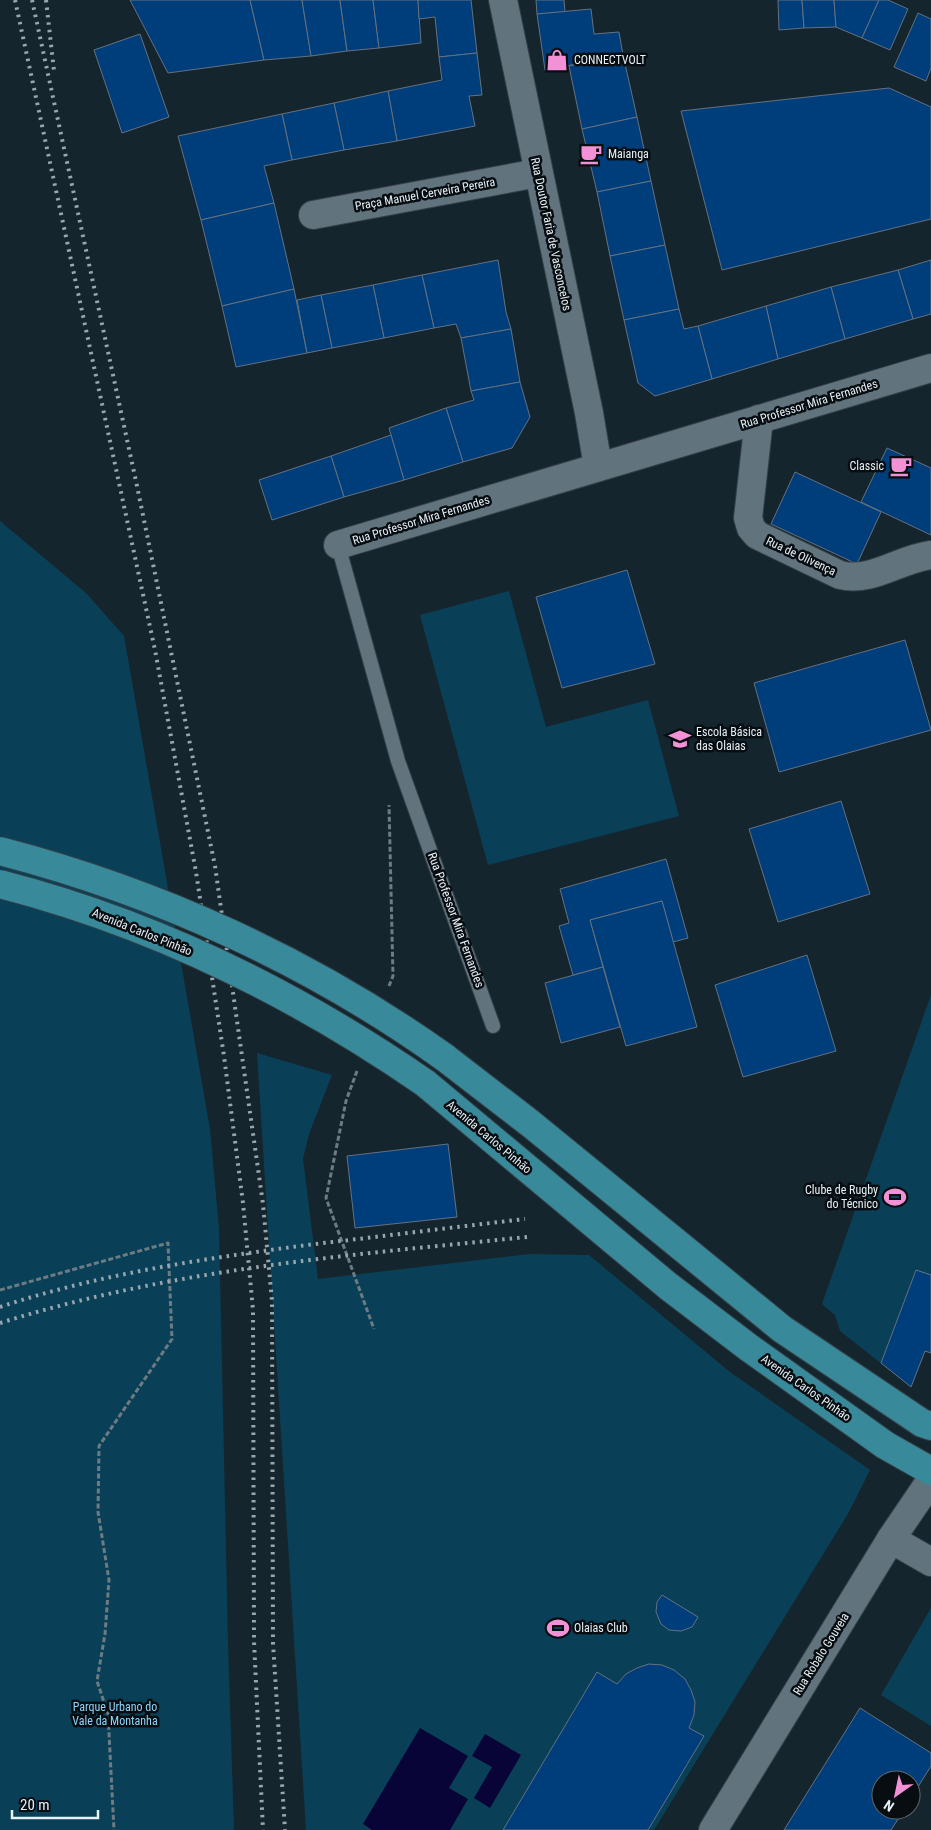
<svg xmlns="http://www.w3.org/2000/svg" width="931" height="1830" font-family="'Roboto Condensed',sans-serif">
  <style>
    .green { fill: #0a4057 }
    .water { fill: #090438 }
    .building { fill: #003e7b; stroke: #647180 }
    .lines { fill: none; stroke-linecap: round; stroke-linejoin: round }
    .lane-casing { stroke: #344048; stroke-width: 16 }
    .street-casing { stroke: #344048; stroke-width: 30 }
    .primary-casing { stroke: #344048; stroke-width: 30 }
    .path { stroke: #6d7b82; stroke-width: 3; stroke-dasharray: 5 2.5; stroke-linecap: butt }
    .lane { stroke: #61747e; stroke-width: 14 }
    .street { stroke: #61747e; stroke-width: 28 }
    .primary { stroke: #388999; stroke-width: 28 }
    .rail { stroke: #99a6ad; stroke-width: 4; stroke-dasharray: 2.5 5; stroke-linecap: butt }
    .primary-bridge-casing { stroke: #344048; stroke-width: 30; stroke-linecap: butt }
    .primary-bridge { stroke: #388999; stroke-width: 28 }
    .labels { text-anchor: middle; dominant-baseline: central; stroke-width: 5; stroke-linejoin: round; paint-order: stroke }
    .poi-label { font-size: 12px; fill: #e7f1f7; stroke: #070d11; text-anchor: start }
    .street-label { font-size: 12px; fill: #e7f1f7; stroke: #070d11 }
    .park-label { font-size: 12px; fill: #8ed5fb; stroke: #070d11 }
  </style>
  <rect width="100%" height="100%" fill="#15252e"/>
  <!-- green -->
  <g class="green">
    <path d="M0,521L86,593L124,636L210,1129L219,1229L228,1643L234,1830H0Z"/>
    <path d="M509,591L546,727L648,700L679,816L488,865L420,615Z"/>
    <path d="M931,995V1353L925,1351L911,1387L840,1331L835,1315L822,1304Z"/>
    <path d="M257,1053L332,1075L309,1134L303,1159L318,1279L530,1254L589,1255L730,1372L870,1470L849,1512L654,1830H306Z"/>
    <path d="M931,1608V1726L881,1695Z"/>
  </g>
  <!-- water -->
  <g class="water">
    <path d="M420,1728L468,1756L449,1788L468,1799L450,1830H372L363,1824Z"/>
    <path d="M485,1734L521,1755L490,1808L474,1798L492,1767L472,1756Z"/>
  </g>
  <!-- building -->
  <g class="building">
    <path d="M130,0H250L264,60L168,73Z"/>
    <path d="M250,0H302L311,56L264,60Z"/>
    <path d="M302,0H340L347,51L311,56Z"/>
    <path d="M340,0H373L379,48L347,51Z"/>
    <path d="M373,0H418L421,43L379,48Z"/>
    <path d="M418,0H471L477,53L439,57L435,17L419,19Z"/>
    <path d="M536,0H564L565,12L537,14Z"/>
    <path d="M778,0H802L804,28L779,30Z"/>
    <path d="M802,0H834L836,27L804,28Z"/>
    <path d="M834,0H879L862,38L836,27Z"/>
    <path d="M879,0H888L908,9L890,50L862,38Z"/>
    <path d="M591,9L594,34L619,32L623,55L545,70L537,14Z"/>
    <path d="M918,13L931,19V68L926,81L894,67Z"/>
    <path d="M140,34L169,117L122,133L94,50Z"/>
    <path d="M477,53L482,95L469,96L475,126L397,141L388,91L442,80L439,57Z"/>
    <path d="M623,55L637,117L582,129L569,66Z"/>
    <path d="M889,88L931,107V219L722,270L681,111Z"/>
    <path d="M388,91L397,141L344,150L334,103Z"/>
    <path d="M334,103L344,150L292,160L282,114Z"/>
    <path d="M282,114L292,160L264,166L274,203L201,220L178,136Z"/>
    <path d="M637,117L651,181L597,192L582,129Z"/>
    <path d="M651,181L665,245L610,256L597,192Z"/>
    <path d="M274,203L294,289L222,306L201,220Z"/>
    <path d="M665,245L679,309L624,320L610,256Z"/>
    <path d="M498,260L506,312L511,329L461,338L456,324L434,328L422,275Z"/>
    <path d="M931,260V314L913,319L898,270Z"/>
    <path d="M898,270L913,319L845,339L831,287Z"/>
    <path d="M422,275L434,328L384,338L373,285Z"/>
    <path d="M373,285L384,338L332,348L321,295Z"/>
    <path d="M831,287L845,339L778,359L766,306Z"/>
    <path d="M294,289L307,353L236,367L222,306Z"/>
    <path d="M321,295L332,348L307,353L297,300Z"/>
    <path d="M766,306L778,359L712,379L698,326Z"/>
    <path d="M679,309L684,329L698,326L712,379L655,396L638,383L624,320Z"/>
    <path d="M511,329L520,382L471,391L461,338Z"/>
    <path d="M520,382L530,417L512,448L463,462L446,408L474,400L471,391Z"/>
    <path d="M446,408L463,462L404,480L389,428Z"/>
    <path d="M391,435L404,480L344,497L331,456Z"/>
    <path d="M887,448L931,468V535L861,502Z"/>
    <path d="M331,456L344,497L272,520L259,480Z"/>
    <path d="M795,472L881,512L857,564L771,524Z"/>
    <path d="M627,570L655,664L562,688L536,597Z"/>
    <path d="M905,640L931,730L779,772L754,683Z"/>
    <path d="M841,801L870,894L778,922L749,829Z"/>
    <path d="M666,859L688,938L673,942L662,901L590,920L603,967L573,975L559,926L569,923L560,889Z"/>
    <path d="M662,901L697,1027L626,1046L590,920Z"/>
    <path d="M807,955L836,1051L743,1077L715,985Z"/>
    <path d="M603,967L620,1027L561,1043L545,983Z"/>
    <path d="M448,1144L457,1217L355,1228L347,1156Z"/>
    <path d="M916,1270L931,1275V1353L925,1351L911,1387L881,1363Z"/>
    <path d="M662,1595L698,1617L692,1627L681,1631L669,1630L661,1624L656,1612L657,1602Z"/>
    <path d="M649,1664L662,1665L674,1670L685,1679L691,1690L695,1702L694,1715L689,1728L704,1736L648,1830H503L597,1672L617,1684L626,1674L637,1668Z"/>
    <path d="M860,1708L931,1753V1766L911,1798V1780H881V1810H904L891,1830H784Z"/>
  </g>
  <g class="lines">
    <!-- lane casing -->
    <g class="lane-casing">
      <path id="lane" d="M338,545L398,761L493,1026"/>
    </g>
    <!-- street casing -->
    <g class="street-casing">
      <g id="street">
        <path d="M503,0L589,413L598,467"/>
        <path d="M313,215L538,173"/>
        <path d="M759,419L748,518L751,528L757,535L840,575C872,583 899,559 931,555"/>
        <path d="M338,545L931,368"/>
        <path d="M891,1539L931,1562"/>
        <path d="M713,1830L891,1539L931,1480"/>
      </g>
    </g>
    <!-- primary casing -->
    <g class="primary-casing">
      <g id="primary">
        <path d="M444,1057L531,1124L782,1329L922,1423L931,1426"/>
        <path d="M425,1083L668,1286L748,1347L885,1445L931,1471"/>
      </g>
    </g>
    <!-- path -->
    <g class="path">
      <path d="M389,986L393,976L389,805"/>
      <path d="M357,1071L346,1101L326,1198L374,1329"/>
      <path d="M0,1290L168,1243L172,1339L99,1446L98,1512L109,1580L105,1634L97,1681L108,1714L114,1830"/>
    </g>
    <!-- lane -->
    <use href="#lane" class="lane"/>
    <!-- street -->
    <use href="#street" class="street"/>
    <!-- primary -->
    <use href="#primary" class="primary"/>
    <!-- rail -->
    <g class="rail">
      <path d="M15,0L155,650L196,872L224,1056L243,1203L253,1310L254,1641L263,1830"/>
      <path d="M32,0L137,486L215,866L263,1204L272,1301L273,1643L285,1830"/>
      <path d="M46,0L54,71"/>
      <path d="M0,1307C102,1273 209,1258 315,1244C385,1236 455,1227 525,1219"/>
      <path d="M0,1323C171,1269 350,1255 527,1237"/>
    </g>
    <!-- primary-bridge casing -->
    <g class="primary-bridge-casing">
      <g id="primary-bridge">
        <path d="M0,851C158,892 311,962 444,1057"/>
        <path d="M0,884C152,923 296,994 425,1083"/>
      </g>
    </g>
    <!-- primary-bridge -->
    <use href="#primary-bridge" class="primary-bridge"/>
  </g>
  <!-- icons -->
  <defs>
    <g id="shop-bare" transform="scale(1.725)"><path d="M-5-2.5h2.3a2.7 3.5 0 0 1 5.4 0H5L5.5 6h-11ZM-1.5-2.5h3a1.5 2.3 0 0 0-3 0Z" fill="#f391d6" stroke="#070d11" stroke-width="2.5" paint-order="stroke"/></g>
    <g id="cafe-bare" transform="scale(1.725)"><path d="M-5.5-4.5H6V0H3Q3 3.5 0 3.5H-2.5Q-5.5 3.5-5.5 0ZM3-3.2v2h1.7v-2ZM-6 4.5H4V6H-6Z" fill="#f391d6" stroke="#070d11" stroke-width="2.5" paint-order="stroke"/></g>
    <g id="school-bare" transform="scale(1.725)"><path d="M0-5L7-2L0 1L-7-2ZM-4 1L0 2.5L4 1V4Q0 6-4 4Z" fill="#f391d6" stroke="#070d11" stroke-width="2.5" paint-order="stroke"/></g>
    <g id="stadium-bare" transform="scale(1.725)"><path d="M0-5a6.5 5 0 1 0 0 10a6.5 5 0 1 0 0-10ZM-3.5-1.8h7v3.6h-7Z" fill="#f391d6" stroke="#070d11" stroke-width="2.5" paint-order="stroke"/></g>
  </defs>
  <g fill-rule="evenodd">
    <use href="#shop-bare" x="557" y="60"/>
    <use href="#cafe-bare" x="591" y="154"/>
    <use href="#cafe-bare" x="901" y="466"/>
    <use href="#school-bare" x="680" y="739"/>
    <use href="#stadium-bare" x="895" y="1197"/>
    <use href="#stadium-bare" x="558" y="1628"/>
  </g>
  <g class="labels">
    <!-- poi labels -->
    <g class="poi-label">
      <text x="574" y="60">CONNECTVOLT</text>
      <text x="608" y="154">Maianga</text>
      <text x="884" y="466" text-anchor="end">Classic</text>
      <text x="696" y="732">Escola Básica<tspan x="696" dy="14">das Olaias</tspan></text>
      <text x="878" y="1190" text-anchor="end">Clube de Rugby<tspan x="878" dy="14">do Técnico</tspan></text>
      <text x="574" y="1628">Olaias Club</text>
    </g>
    <!-- street labels -->
    <g class="street-label">
      <text transform="translate(425 194) rotate(-10)">Praça Manuel Cerveira Pereira</text>
      <text transform="translate(551 234) rotate(78)">Rua Doutor Faria de Vasconcelos</text>
      <text transform="translate(809 404) rotate(-17)">Rua Professor Mira Fernandes</text>
      <text transform="translate(421 520) rotate(-17)">Rua Professor Mira Fernandes</text>
      <text transform="translate(801 556) rotate(25)">Rua de Olivença</text>
      <text transform="translate(456 920) rotate(70)">Rua Professor Mira Fernandes</text>
      <text transform="translate(142 932) rotate(22)">Avenida Carlos Pinhão</text>
      <text transform="translate(489 1137) rotate(40)">Avenida Carlos Pinhão</text>
      <text transform="translate(806 1388) rotate(35)">Avenida Carlos Pinhão</text>
      <text transform="translate(821 1654) rotate(-58)">Rua Robalo Gouveia</text>
    </g>
    <!-- park labels -->
    <g class="park-label">
      <text x="115" y="1707">Parque Urbano do<tspan x="115" dy="14">Vale da Montanha</tspan></text>
    </g>
  </g>
  <!-- north arrow -->
  <g transform="translate(896 1795) rotate(213)"><circle r="24" fill="#070d11" stroke="#61686d"/>
  <path d="M0-4L9 19L0 12L-9 19Z" fill="#f391d6"/>
  <text y="-8" font-size="14" font-weight="bold" text-anchor="middle" fill="#e7f1f7">N</text>
  </g>
  <!-- scale -->
  <path d="M12 1810v8h86v-8" fill="none" stroke="#e7f1f7" stroke-width="2.5"/>
  <text x="20" y="1810" font-size="15" fill="#e7f1f7" stroke="#070d11" stroke-width="4" paint-order="stroke">20 m</text>
</svg>
